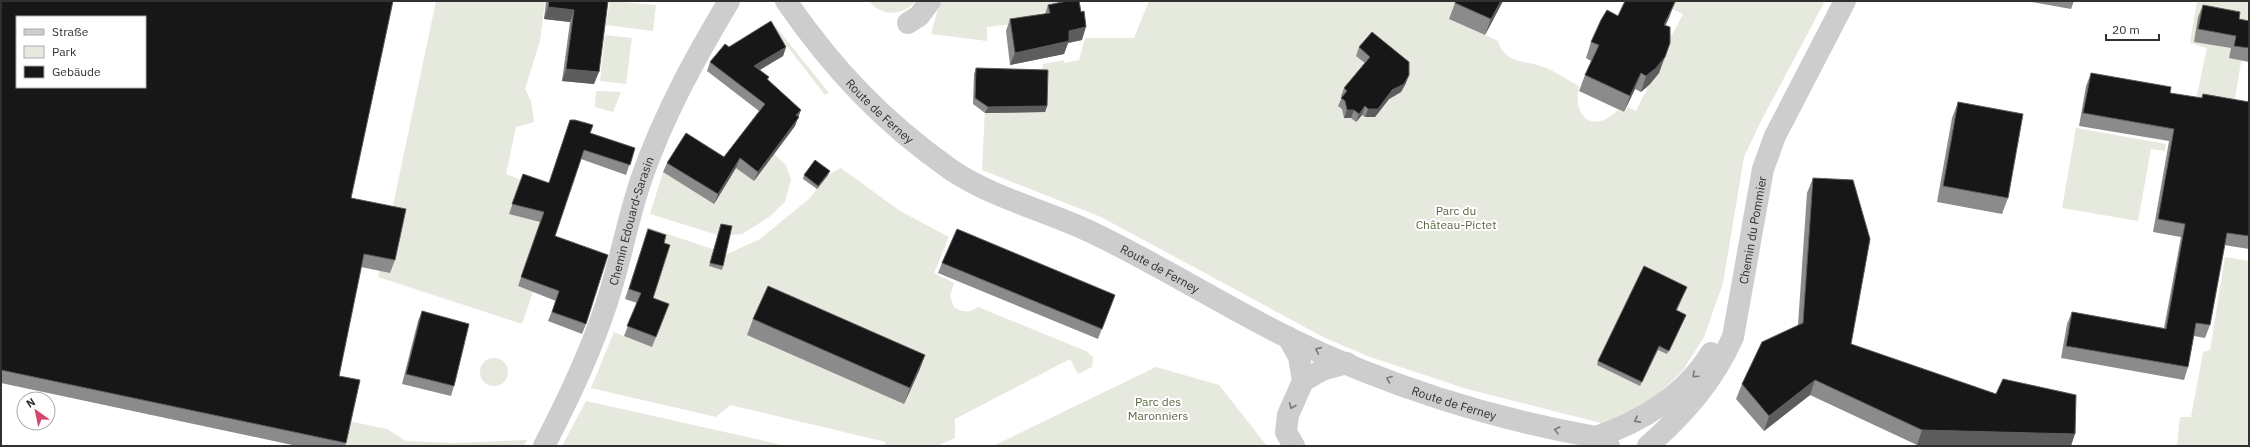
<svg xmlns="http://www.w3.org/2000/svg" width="2250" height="447" font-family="'IBM Plex Sans',sans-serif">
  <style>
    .green { fill: #e6e9dd }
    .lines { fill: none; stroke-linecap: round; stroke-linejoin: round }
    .minor { stroke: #cdcdcd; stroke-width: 22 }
    .wall { fill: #8b8b8b }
    .shaded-wall { fill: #5d5d5d }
    .building { fill: #171717; stroke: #5d5d5d; fill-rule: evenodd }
    .oneway { stroke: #777 }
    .labels { text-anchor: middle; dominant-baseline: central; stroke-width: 4; stroke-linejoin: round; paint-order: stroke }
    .street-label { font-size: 12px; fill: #303030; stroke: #fff }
    .park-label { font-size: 12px; fill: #5b6842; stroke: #fff }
  </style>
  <rect width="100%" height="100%" fill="#fff"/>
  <!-- green -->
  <g class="green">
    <path d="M436,1H545L540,41L525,89L531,101L534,122L516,127L506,174L521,180L540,222L518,286L533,292L522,324L378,277Z"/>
    <path d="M610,1L656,5L653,31L606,25Z"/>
    <path d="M869,1H915C903,17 880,16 869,1Z"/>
    <path d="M940,1H1063L1064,8L1040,13L1041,21L987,27V41L931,34Z"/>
    <path d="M1149,1H1460L1450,19L1498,41C1505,63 1522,60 1541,66C1554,70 1567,80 1579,86C1572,117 1593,135 1618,110L1624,113L1628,107L1636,111L1647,89L1643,86L1665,33L1672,35L1683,14L1668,7L1671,1H1825L1760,123L1744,157L1723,283L1704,337L1683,370L1652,400L1609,423H1601L1467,389L1370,357L1325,338L1101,217L982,170L985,109L1042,74L1043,64L1064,60V63L1079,60L1085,38H1134Z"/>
    <path d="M2197,1H2249V15L2233,109L2195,104L2207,48L2190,43Z"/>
    <path d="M770,24L777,28L829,93L825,95Z"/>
    <path d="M605,35L632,38L626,84L600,81Z"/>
    <path d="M596,91L621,92L613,112L595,107Z"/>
    <path d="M2076,128L2166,144L2165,151L2151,149L2138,221L2062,208Z"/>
    <path d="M774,154L786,165L791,179L785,202L769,217L742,234L721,236L650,214L663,172L714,203L737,168L754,181Z"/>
    <path d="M841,168L900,211L949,237L934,273L954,283L950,296L954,307C964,313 968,313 978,307L1086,351L1093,357L1092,367L1078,374L1070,359L955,419V438L937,446H883L886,442L730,405L716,417L591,388L614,332L624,336L637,303L647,227L727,254L760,239L809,199L828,175Z"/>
    <path d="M2225,257L2249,261V446H2177L2180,417H2191L2203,352L2210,350Z"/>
    <circle cx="494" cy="372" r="14"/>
    <path d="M1156,367L1219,385L1267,446H993Z"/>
    <path d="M586,401L787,446H562Z"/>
    <path d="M349,421L387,429L406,441L453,443L527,440L524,446H344Z"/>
  </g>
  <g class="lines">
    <!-- minor -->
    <g class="minor">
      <path id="s1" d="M786,1C833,69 882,121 950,169C992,198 1045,210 1091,232C1158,264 1221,304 1287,337C1382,384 1491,419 1596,437L1609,446"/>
      <path d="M908,23L919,16L930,1"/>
      <path d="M1288,337L1299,357L1303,381L1288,415L1286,432L1294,446"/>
      <path d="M1303,381L1322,370L1347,363"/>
      <path d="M1596,437C1641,422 1685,395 1711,353"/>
      <path id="s2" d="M544,446C568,400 590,354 606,305C620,264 627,221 641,180C663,116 695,58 729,1"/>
      <path id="s3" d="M1648,446C1684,414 1713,382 1733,337L1763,169L1775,136L1845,1"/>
    </g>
  </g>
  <!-- wall -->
  <g class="wall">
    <path d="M1,1L351,198L395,260L390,273L361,267L339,376L346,443L345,446H297L1,383Z"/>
    <path d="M546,1H608L594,84L562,81L570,22L544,19Z"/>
    <path d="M1503,1L1485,35L1449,19L1455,3Z"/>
    <path d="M2026,1H2074L2071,9Z"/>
    <path d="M1675,2L1665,25L1659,73L1650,84L1641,92L1635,89L1624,112L1579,91L1585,75L1591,61L1586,58L1591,42L1618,16Z"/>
    <path d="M1048,5L1082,40L1068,43L1064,54L1010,65L1006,31L1010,19L1045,14Z"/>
    <path d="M2203,5L2239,19L2249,21V62L2229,58L2231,48L2194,42L2198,17Z"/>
    <path d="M729,47H786L783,56L760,70L769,77L768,80L798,117L795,126L754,181L736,168L714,204L663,172L667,163L724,157L759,111L707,71L710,62Z"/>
    <path d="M1359,47L1406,83L1401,92L1389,99L1375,117H1365L1362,115L1356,122L1351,118H1344L1342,109L1338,106L1342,97L1341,96L1344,88L1365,63L1356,56Z"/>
    <path d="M976,68L1047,106L1045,112L985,113L973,104L974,74Z"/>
    <path d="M2091,73L2170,93L2201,98L2203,94L2248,102L2249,98V249L2224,245L2210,325L2205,338L2194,336L2188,367L2184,380L2061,358L2067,324L2072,312L2164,328L2181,237L2153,232L2169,141L2079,126L2086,86Z"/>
    <path d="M1958,102L2008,198L2002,214L1937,202L1952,118Z"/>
    <path d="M590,133L635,148L626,175L581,159L555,236L586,324L582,334L548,321L556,301L518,286L540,222L509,214L523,174L548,183Z"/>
    <path d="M804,175H828L817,189L803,179Z"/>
    <path d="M1813,178L1851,344L1996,394L2071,446H1946L1917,445L1810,395L1764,431L1736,399L1742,384L1798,325L1807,193Z"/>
    <path d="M721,224L723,266L722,270L709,266Z"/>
    <path d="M648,229L664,243L653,298L669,304L652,347L624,336L637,303L625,299Z"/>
    <path d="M942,263L1115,295L1098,339L938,273Z"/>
    <path d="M1687,287L1677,310L1686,315L1685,318L1667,354L1658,350L1640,386L1597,365L1598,361Z"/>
    <path d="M422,311L454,386L451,396L402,384L418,321Z"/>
    <path d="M753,319L925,355L919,371L904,404L747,335Z"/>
  </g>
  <!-- shaded-wall -->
  <g class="shaded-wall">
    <path d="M1501,1H1503L1485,35L1491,19Z"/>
    <path d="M1675,2L1669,18L1658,41L1664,25Z"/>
    <path d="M548,7L574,10L570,22L544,19Z"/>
    <path d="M1086,27L1082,40L1068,43L1064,54L1010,65L1015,53L1069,31Z"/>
    <path d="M786,47L783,56L751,75L754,66Z"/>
    <path d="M1665,57L1659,73L1650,84L1641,92L1646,76Z"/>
    <path d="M566,69L599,72L594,84L562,81Z"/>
    <path d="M1641,73L1635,89L1624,112L1630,96Z"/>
    <path d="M1409,75L1406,83L1401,92L1389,99L1375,117H1365L1368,109L1392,90Z"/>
    <path d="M1047,106L1045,112L985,113L988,107Z"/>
    <path d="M1365,106L1362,115L1356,122L1359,114Z"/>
    <path d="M801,110L795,126L754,181L758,172L796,115Z"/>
    <path d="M1347,110H1354L1351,118H1344Z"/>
    <path d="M740,158L736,168L714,204L718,194Z"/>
    <path d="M830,171L828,175L817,189L818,186Z"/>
    <path d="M925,355L919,371L904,404L910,388Z"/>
    <path d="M1815,380L1810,395L1764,431L1769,416Z"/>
    <path d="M1922,430L2075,434L2071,446H1946L1917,445Z"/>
  </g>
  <!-- building -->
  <g class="building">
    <path d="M1,1H393L351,198L406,209L395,260L364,254L339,376L360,380L346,443L1,370ZM17,17H145V87H17Z"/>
    <path d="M549,1H608L599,72L566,69L574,10L548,7Z"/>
    <path d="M1067,1H1079L1081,12L1084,11L1086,27L1069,31V41L1015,53L1010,19L1050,13L1048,5Z"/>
    <path d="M1456,1H1501L1491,19L1455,3Z"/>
    <path d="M1625,1H1673L1675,2L1664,25L1670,27V43L1665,57L1656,68L1646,76L1641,73L1630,96L1585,75L1599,45L1591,42L1601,20L1607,10L1618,16Z"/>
    <path d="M2203,5L2240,12L2239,19L2249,21V48L2234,46L2236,36L2198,29Z"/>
    <path d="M771,21L786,47L754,66L769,77L767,79L801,110L796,115L799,117L758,172L740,158L718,194L667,163L686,133L724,157L765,104L710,62L725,44L729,47Z"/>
    <path d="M1372,32L1409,62V75L1404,84L1392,90L1378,109H1368L1365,106L1359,114L1354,110H1347L1345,101L1341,98L1347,91L1344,88L1370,57L1359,47Z"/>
    <path d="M976,68L1048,70L1047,106L988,107L975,98Z"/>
    <path d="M2091,73L2171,87L2170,93L2202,98L2203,94L2249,102V236L2227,233L2210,325L2196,323L2188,367L2066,346L2072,312L2166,329L2185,224L2158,219L2174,129L2083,113Z"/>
    <path d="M1958,102L2023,114L2008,198L1943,186Z"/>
    <path d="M570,120H575L593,125L590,133L635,148L630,165L584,150L555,236L608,255L586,324L552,312L559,291L521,277L544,212L512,204L523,174L549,183Z"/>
    <path d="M815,160L830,171L818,186L804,175Z"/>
    <path d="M1813,178L1853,180L1870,239L1851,344L1996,394L2003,379L2076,395L2075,434L1922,430L1815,380L1769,416L1742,384L1762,342L1803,323Z"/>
    <path d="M721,224L732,226L723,266L710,263Z"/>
    <path d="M648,229L666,235L664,243L670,245L653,298L669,304L656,337L627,326L641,293L629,289Z"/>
    <path d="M957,229L1115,295L1102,329L942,263Z"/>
    <path d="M1644,266L1687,287L1676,310L1686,315L1669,351L1659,346L1642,382L1598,361Z"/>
    <path d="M768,286L925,355L910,388L753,319Z"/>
    <path d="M422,311L469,324L454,386L406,374Z"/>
  </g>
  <!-- one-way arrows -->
  <defs><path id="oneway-chevron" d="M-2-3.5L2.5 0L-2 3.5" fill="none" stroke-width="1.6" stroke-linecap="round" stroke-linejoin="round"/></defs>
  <g class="oneway">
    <use href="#oneway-chevron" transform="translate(1318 350) rotate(-156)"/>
    <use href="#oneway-chevron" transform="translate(1695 375) rotate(137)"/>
    <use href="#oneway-chevron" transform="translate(1389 379) rotate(-159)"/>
    <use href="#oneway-chevron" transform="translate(1292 406) rotate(113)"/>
    <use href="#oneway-chevron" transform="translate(1637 420) rotate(152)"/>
    <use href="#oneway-chevron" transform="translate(1557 430) rotate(-166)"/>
  </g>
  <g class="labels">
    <!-- street labels -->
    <g class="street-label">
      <text stroke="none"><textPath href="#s1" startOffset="145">Route de Ferney</textPath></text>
      <text stroke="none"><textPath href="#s2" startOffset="242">Chemin Edouard-Sarasin</textPath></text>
      <text stroke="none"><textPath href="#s3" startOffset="248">Chemin du Pommier</textPath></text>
      <text stroke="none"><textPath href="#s1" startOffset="469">Route de Ferney</textPath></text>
      <text stroke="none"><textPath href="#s1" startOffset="793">Route de Ferney</textPath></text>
    </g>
    <!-- park labels -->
    <g class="park-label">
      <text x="1456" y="210">Parc du<tspan x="1456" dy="14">Château-Pictet</tspan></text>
      <text x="1158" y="401">Parc des<tspan x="1158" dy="14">Maronniers</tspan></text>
    </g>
  </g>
  <!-- border -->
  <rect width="2250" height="447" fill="none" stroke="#303030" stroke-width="4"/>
  <!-- legend -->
  <rect x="16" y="16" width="130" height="72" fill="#ffffff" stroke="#acacac"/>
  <rect x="24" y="29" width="20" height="6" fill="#cdcdcd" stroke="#acacac"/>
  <text x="52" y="36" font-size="12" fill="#303030">Straße</text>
  <rect x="24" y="46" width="20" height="12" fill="#e6e9dd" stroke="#acacac"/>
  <text x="52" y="56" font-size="12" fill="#303030">Park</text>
  <rect x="24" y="66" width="20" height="12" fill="#171717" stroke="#acacac"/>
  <text x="52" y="76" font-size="12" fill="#303030">Gebäude</text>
  <!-- north arrow -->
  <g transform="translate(36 411) rotate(327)"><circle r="19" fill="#ffffff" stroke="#acacac"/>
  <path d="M0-3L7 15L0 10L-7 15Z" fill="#d4466b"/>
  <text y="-6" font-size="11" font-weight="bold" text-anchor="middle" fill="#303030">N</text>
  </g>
  <!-- scale -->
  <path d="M2106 34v6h53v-6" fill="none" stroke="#303030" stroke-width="2"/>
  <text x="2112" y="34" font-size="12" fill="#303030" stroke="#ffffff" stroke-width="3" paint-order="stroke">20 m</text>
</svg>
